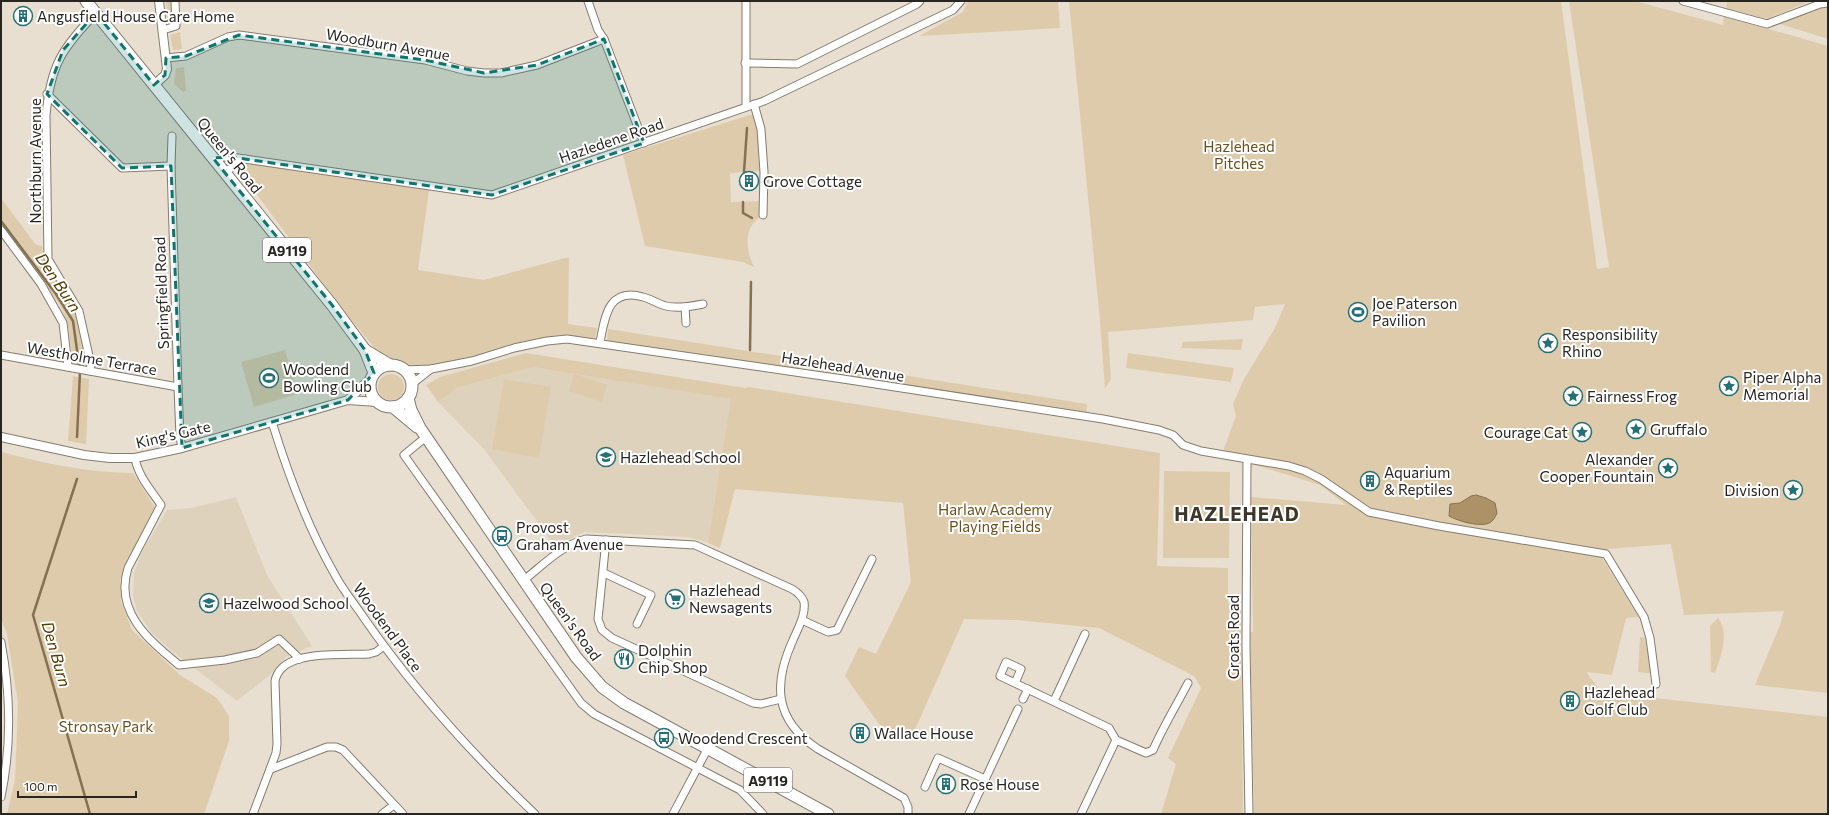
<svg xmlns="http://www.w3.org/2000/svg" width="1829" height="815" font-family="Commissioner,sans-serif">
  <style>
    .built { fill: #dfd2bd }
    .green { fill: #decbac }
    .water { fill: #ad9267; stroke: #857152 }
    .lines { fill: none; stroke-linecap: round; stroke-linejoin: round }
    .stream { stroke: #857152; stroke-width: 2.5 }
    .minor-casing { stroke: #847c6f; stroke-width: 9 }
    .tertiary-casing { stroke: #847c6f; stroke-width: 10 }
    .primary-casing { stroke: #847c6f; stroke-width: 13 }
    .minor { stroke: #fff; stroke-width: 7 }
    .tertiary { stroke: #fff; stroke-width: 8 }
    .primary { stroke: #fff; stroke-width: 11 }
    .marked { fill: #0f766e; fill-opacity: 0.2; stroke: #0f766e; stroke-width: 3; stroke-dasharray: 8 5; stroke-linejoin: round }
    .labels { text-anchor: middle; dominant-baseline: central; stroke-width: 4; stroke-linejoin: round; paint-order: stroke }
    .shield { fill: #fff; stroke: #696663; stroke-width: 1 }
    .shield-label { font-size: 14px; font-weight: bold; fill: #292520 }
    .poi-label { font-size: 15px; fill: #292520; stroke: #fff; text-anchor: start }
    .street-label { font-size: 15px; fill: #292520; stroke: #fff }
    .park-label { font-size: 15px; fill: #6c501c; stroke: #fff }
    .water-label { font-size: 16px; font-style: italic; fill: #563b00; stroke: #fff }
    .district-label { font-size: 19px; font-weight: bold; letter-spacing: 1px; fill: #3d362a; stroke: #fff }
  </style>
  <rect width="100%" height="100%" fill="#e8dfd1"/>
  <!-- built -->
  <g class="built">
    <path d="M533,367L732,399L708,543L688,537L584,532L555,546L484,449L438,402L457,388Z"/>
    <path d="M236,497L267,575L312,646L287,656L270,675L237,701L172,651L152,633L137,611L133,595L134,573L142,552L167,510L191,508Z"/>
  </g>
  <!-- green -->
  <g class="green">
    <path d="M166,1H171L173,22L171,24L168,23Z"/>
    <path d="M968,1H1058L1060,28L919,36L963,12Z"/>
    <path d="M1069,1H1561L1597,269L1609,267L1569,1H1635L1727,26L1723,25L1724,16L1828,46V693L1755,685L1780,625L1784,611L1684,615L1671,544L1608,549L1602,558L1639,617L1626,618L1612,675L1587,672L1589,676L1600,690L1655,698L1828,717V814H1254L1250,632H1253L1251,497L1346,505L1320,485L1252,464L1223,451L1236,416L1233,404L1243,381L1275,328L1285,304L1255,307L1253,320L1108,332L1111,379L1105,389L1100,321Z"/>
    <path d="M1727,1H1811L1766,19L1726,8Z"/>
    <path d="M1822,8H1828V39L1777,23Z"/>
    <path d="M180,32L182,49L173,50L170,35Z"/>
    <path d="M184,67L186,91L183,92L174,84L176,68Z"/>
    <path d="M756,113L761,171L730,173L731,202L762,201L763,215C743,226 745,249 754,267L743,262L645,246L623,155Z"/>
    <path d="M249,163L429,190L418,270L484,280L569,257L568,324L597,328L595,339L562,335L545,338L420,370L381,356L340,306L237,168Z"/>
    <path d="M1,198L36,245L42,246L43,259L76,313L86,362L73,360L67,321L60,305L1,224Z"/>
    <path d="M608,329L806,360L803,366L795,369L607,341Z"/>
    <path d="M1243,339L1241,350L1181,348L1183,342Z"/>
    <path d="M285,350L298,394L254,407L241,362Z"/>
    <path d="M526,353L745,388L749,387L1160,453L1157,566L1228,568V603L1241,605L1243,814H1161L1176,764L1168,758L1201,688L1194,676L1099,628L1015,620L964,619L910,741L879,724L845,676L859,647L876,654L911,582L903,503L735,489L720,548L708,543L731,399L575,374L607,385L602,402L569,391L574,374L533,367L457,388L438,402L426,385L440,377Z"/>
    <path d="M1128,353L1234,368L1231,382L1126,368Z"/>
    <path d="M813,361L1087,404L1086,415L819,372L814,368Z"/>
    <circle cx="391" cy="387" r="13"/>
    <path d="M73,376L89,379L86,444L68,441Z"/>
    <path d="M504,379L551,387L539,458L492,449Z"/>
    <path d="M1,452C44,463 89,473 133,473L156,509L129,557L120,580L121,601L132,630L180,675L217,698L229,716V741L204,814H7L15,780L18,703L7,634L1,619Z"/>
    <path d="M1164,471L1230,472L1229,558H1163Z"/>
    <path d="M1718,618C1730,634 1721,656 1715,673L1711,672L1710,626Z"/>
    <path d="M1640,637L1650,638L1654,674L1638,672Z"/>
  </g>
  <!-- water -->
  <g class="water">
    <path d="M1625,456L1626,462L1610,466L1609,460Z"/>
    <path d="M1476,495L1486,498L1495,503L1497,513C1495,518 1492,523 1486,524C1476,526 1458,521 1449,516L1450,504L1460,503L1471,496Z"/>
  </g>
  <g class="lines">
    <!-- stream -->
    <g class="stream">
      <path d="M744,172L747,128"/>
      <path d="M743,202V213L752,218"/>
      <path d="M1,221L56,294L73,321L80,372L77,437"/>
      <path d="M750,350L751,282"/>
      <path d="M77,479L33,615L90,814"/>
    </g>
    <!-- minor casing -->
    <g class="minor-casing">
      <g id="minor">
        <path d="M588,1L598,30L604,39L644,143"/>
        <path d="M746,1V106"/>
        <path d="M1683,1L1767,24L1820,4L1828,3"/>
        <path d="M163,30L176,26L175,1"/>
        <path d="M166,58L186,56L228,37L239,35L425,60L467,71L484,73H501L537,65L604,39"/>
        <path d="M745,63L797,64L917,4L920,1"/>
        <path d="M47,94L122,168L171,166"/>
        <path d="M754,104L761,129L764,172L763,215"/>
        <path d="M172,136L171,166L178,387L180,437L182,448"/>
        <path d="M216,162L222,157H231L492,195L764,101L953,10L961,1"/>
        <path d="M225,172L245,159"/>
        <path d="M1,230L41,284L63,323L68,367"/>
        <path d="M685,307L686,323"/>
        <path d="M600,342C605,317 608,287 643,297C651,299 658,304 666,306C678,309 692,306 703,304"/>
        <path d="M1,355L178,387"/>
        <path d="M404,370L431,369L472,361L514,348L547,341L567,339L843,379L1103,419L1159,430L1173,435L1183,445L1201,451L1289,466L1305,471L1321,479L1369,512L1439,526L1606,554L1644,617L1650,638L1656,684"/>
        <path d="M90,371L91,365L79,311L48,259L46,116C50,66 62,48 96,13"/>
        <path d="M412,384L431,369"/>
        <path d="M272,422C288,474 307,526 334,573C342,589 354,603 364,618C414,690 472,754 535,814"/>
        <path d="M426,437L404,455L581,703L594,714L740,790L763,814"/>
        <path d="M135,458C138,476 151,490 161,505L128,568C114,612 149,640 179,665L225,660L257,653L279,639L300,659"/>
        <path d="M1247,460L1246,646L1249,814"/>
        <path d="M606,540L598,619L602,630L612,638L753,703L761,704L781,699"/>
        <path d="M604,573L651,595L637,624"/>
        <path d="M524,580C543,565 562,545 586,539L695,545L792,589C797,592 802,596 804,602C806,615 798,628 793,640C773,684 774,720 818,749L904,798L908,807V814"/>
        <path d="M802,620L828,632L837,630L872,559"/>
        <path d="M1,642C11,695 12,744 1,797"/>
        <path d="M1015,683L1021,669L1006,662L1000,676L1109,728L1116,740L1146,753L1153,750C1163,727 1176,706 1188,683"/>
        <path d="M1023,699L1028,689"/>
        <path d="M1054,701L1085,634"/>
        <path d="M271,769L327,747H336L343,750L403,814"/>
        <path d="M925,787L938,758L985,779"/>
        <path d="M253,814L276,753L277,744L275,681C276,676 278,672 282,668C299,651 347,655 369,654L376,652L384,646"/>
        <path d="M382,814L394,805"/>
        <path d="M673,814L708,748"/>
        <path d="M969,814L1018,709"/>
        <path d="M1081,814L1116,740"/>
      </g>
    </g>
    <!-- tertiary casing -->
    <g class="tertiary-casing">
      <g id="tertiary">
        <path d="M154,85L165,75L167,69L159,1"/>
        <path d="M348,400L371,378"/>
        <path d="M1,437L84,455L110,458H135L182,448L348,400L377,402"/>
      </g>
    </g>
    <!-- primary casing -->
    <g class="primary-casing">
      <g id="primary">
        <path d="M86,1L332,305L365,350L374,373"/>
        <path d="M365,350L390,365"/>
        <circle cx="391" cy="386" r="21"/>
        <path d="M408,398L411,410L420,428L576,657L602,687L624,703L828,814"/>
        <path d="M393,407L417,427"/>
      </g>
    </g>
    <!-- minor -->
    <use href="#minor" class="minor"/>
    <!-- tertiary -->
    <use href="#tertiary" class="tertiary"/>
    <!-- primary -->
    <use href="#primary" class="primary"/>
  </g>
  <!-- marked area -->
  <path class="marked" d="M96,13L154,85L165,75L166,58L186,56L239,35L425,60L484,73L537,65L604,39L644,143L492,195L231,157L213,158L332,305L365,350L374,373L348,400L182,448L171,166L122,168L47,94L63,50Z"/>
  <!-- icons -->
  <defs>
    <g id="building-ring" transform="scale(1)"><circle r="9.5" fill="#fff" stroke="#256f77" stroke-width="1.5"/><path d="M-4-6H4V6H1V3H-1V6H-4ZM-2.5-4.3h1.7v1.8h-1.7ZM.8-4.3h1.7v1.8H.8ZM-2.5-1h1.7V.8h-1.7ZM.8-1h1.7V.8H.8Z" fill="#256f77"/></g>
    <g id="stadium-ring" transform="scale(1)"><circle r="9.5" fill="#fff" stroke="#256f77" stroke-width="1.5"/><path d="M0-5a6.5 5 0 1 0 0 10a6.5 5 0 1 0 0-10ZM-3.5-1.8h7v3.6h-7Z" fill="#256f77"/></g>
    <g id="sight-ring" transform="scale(1)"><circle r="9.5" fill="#fff" stroke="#256f77" stroke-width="1.5"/><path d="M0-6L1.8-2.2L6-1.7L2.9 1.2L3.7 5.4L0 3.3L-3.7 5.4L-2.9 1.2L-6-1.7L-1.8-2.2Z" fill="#256f77"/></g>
    <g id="school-ring" transform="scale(1)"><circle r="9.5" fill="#fff" stroke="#256f77" stroke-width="1.5"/><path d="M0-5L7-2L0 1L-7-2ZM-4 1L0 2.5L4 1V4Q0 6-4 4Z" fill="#256f77"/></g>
    <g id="bus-ring" transform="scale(1)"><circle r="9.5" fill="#fff" stroke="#256f77" stroke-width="1.5"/><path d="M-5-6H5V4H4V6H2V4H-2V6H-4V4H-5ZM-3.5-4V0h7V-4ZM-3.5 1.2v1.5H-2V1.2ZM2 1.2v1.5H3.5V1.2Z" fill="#256f77"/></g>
    <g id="supermarket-ring" transform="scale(1)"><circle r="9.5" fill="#fff" stroke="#256f77" stroke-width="1.5"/><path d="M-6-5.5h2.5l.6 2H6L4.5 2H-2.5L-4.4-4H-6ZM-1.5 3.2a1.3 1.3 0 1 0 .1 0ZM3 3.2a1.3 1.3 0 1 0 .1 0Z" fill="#256f77"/></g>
    <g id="restaurant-ring" transform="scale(1)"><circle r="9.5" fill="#fff" stroke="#256f77" stroke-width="1.5"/><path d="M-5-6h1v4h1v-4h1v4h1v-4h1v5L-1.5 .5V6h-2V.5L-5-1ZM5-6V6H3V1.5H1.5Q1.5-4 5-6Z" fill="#256f77"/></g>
  </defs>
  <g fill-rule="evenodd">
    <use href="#building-ring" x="23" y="16"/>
    <use href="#building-ring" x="749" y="181"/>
    <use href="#stadium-ring" x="1358" y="312"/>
    <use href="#sight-ring" x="1548" y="343"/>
    <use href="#stadium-ring" x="269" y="378"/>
    <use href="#sight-ring" x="1729" y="386"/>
    <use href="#sight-ring" x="1573" y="396"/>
    <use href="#sight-ring" x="1636" y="429"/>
    <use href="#sight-ring" x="1582" y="432"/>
    <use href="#school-ring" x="606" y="457"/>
    <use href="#sight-ring" x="1668" y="468"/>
    <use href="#building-ring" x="1370" y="481"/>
    <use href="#sight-ring" x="1793" y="490"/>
    <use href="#bus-ring" x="502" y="536"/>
    <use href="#supermarket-ring" x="675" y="599"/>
    <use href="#school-ring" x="209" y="603"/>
    <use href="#restaurant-ring" x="624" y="659"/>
    <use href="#building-ring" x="1570" y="701"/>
    <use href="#building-ring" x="860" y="733"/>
    <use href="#bus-ring" x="664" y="738"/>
    <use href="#building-ring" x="946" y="784"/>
  </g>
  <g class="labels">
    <!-- shield labels -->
    <g class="shield">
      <rect x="263" y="238" width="48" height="24" rx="3"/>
      <rect x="744" y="768" width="48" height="24" rx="3"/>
    </g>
    <g class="shield-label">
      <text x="287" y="250">A9119</text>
      <text x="768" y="780">A9119</text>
    </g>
    <!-- poi labels -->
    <g class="poi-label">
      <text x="37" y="16">Angusfield House Care Home</text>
      <text x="763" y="181">Grove Cottage</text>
      <text x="1372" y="303">Joe Paterson<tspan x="1372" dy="17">Pavilion</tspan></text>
      <text x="1562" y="334">Responsibility<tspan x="1562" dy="17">Rhino</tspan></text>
      <text x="283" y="369">Woodend<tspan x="283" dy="17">Bowling Club</tspan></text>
      <text x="1743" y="377">Piper Alpha<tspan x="1743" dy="17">Memorial</tspan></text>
      <text x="1587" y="396">Fairness Frog</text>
      <text x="1650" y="429">Gruffalo</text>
      <text x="1568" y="432" text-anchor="end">Courage Cat</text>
      <text x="620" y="457">Hazlehead School</text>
      <text x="1654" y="459" text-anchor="end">Alexander<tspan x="1654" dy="17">Cooper Fountain</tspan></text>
      <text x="1384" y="472">Aquarium<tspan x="1384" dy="17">&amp; Reptiles</tspan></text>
      <text x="1779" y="490" text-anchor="end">Division</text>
      <text x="516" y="527">Provost<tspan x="516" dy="17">Graham Avenue</tspan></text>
      <text x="689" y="590">Hazlehead<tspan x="689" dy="17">Newsagents</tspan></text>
      <text x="223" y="603">Hazelwood School</text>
      <text x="638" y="650">Dolphin<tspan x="638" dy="17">Chip Shop</tspan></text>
      <text x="1584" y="692">Hazlehead<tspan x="1584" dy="17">Golf Club</tspan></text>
      <text x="874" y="733">Wallace House</text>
      <text x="678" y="738">Woodend Crescent</text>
      <text x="960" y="784">Rose House</text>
    </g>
    <!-- street labels -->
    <g class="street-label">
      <text transform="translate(388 44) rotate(10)">Woodburn Avenue</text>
      <text transform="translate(611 140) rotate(-19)">Hazledene Road</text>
      <text transform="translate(230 155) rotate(51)">Queen's Road</text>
      <text transform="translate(35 161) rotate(-90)">Northburn Avenue</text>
      <text transform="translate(161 293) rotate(-92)">Springfield Road</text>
      <text transform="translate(92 358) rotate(10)">Westholme Terrace</text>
      <text transform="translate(843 366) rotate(9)">Hazlehead Avenue</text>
      <text transform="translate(173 434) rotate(-13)">King's Gate</text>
      <text transform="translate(571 621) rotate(54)">Queen's Road</text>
      <text transform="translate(388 627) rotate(54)">Woodend Place</text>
      <text transform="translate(1233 637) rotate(-90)">Groats Road</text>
    </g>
    <!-- park labels -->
    <g class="park-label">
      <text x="1239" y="146">Hazlehead<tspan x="1239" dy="17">Pitches</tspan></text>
      <text x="995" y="509">Harlaw Academy<tspan x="995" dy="17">Playing Fields</tspan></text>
      <text x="106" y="726">Stronsay Park</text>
    </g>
    <!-- water labels -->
    <g class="water-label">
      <text transform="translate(59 282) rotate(56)">Den Burn</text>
      <text transform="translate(57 654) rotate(74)">Den Burn</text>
    </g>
    <!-- district labels -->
    <g class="district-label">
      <text x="1237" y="513">HAZLEHEAD</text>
    </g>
  </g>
  <!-- border -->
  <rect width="1829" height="815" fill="none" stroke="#292520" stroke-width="4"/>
  <!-- scale -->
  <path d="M18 791v6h118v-6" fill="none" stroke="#292520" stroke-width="2"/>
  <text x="24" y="791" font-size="12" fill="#292520" stroke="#ffffff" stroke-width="3" paint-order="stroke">100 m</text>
</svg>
